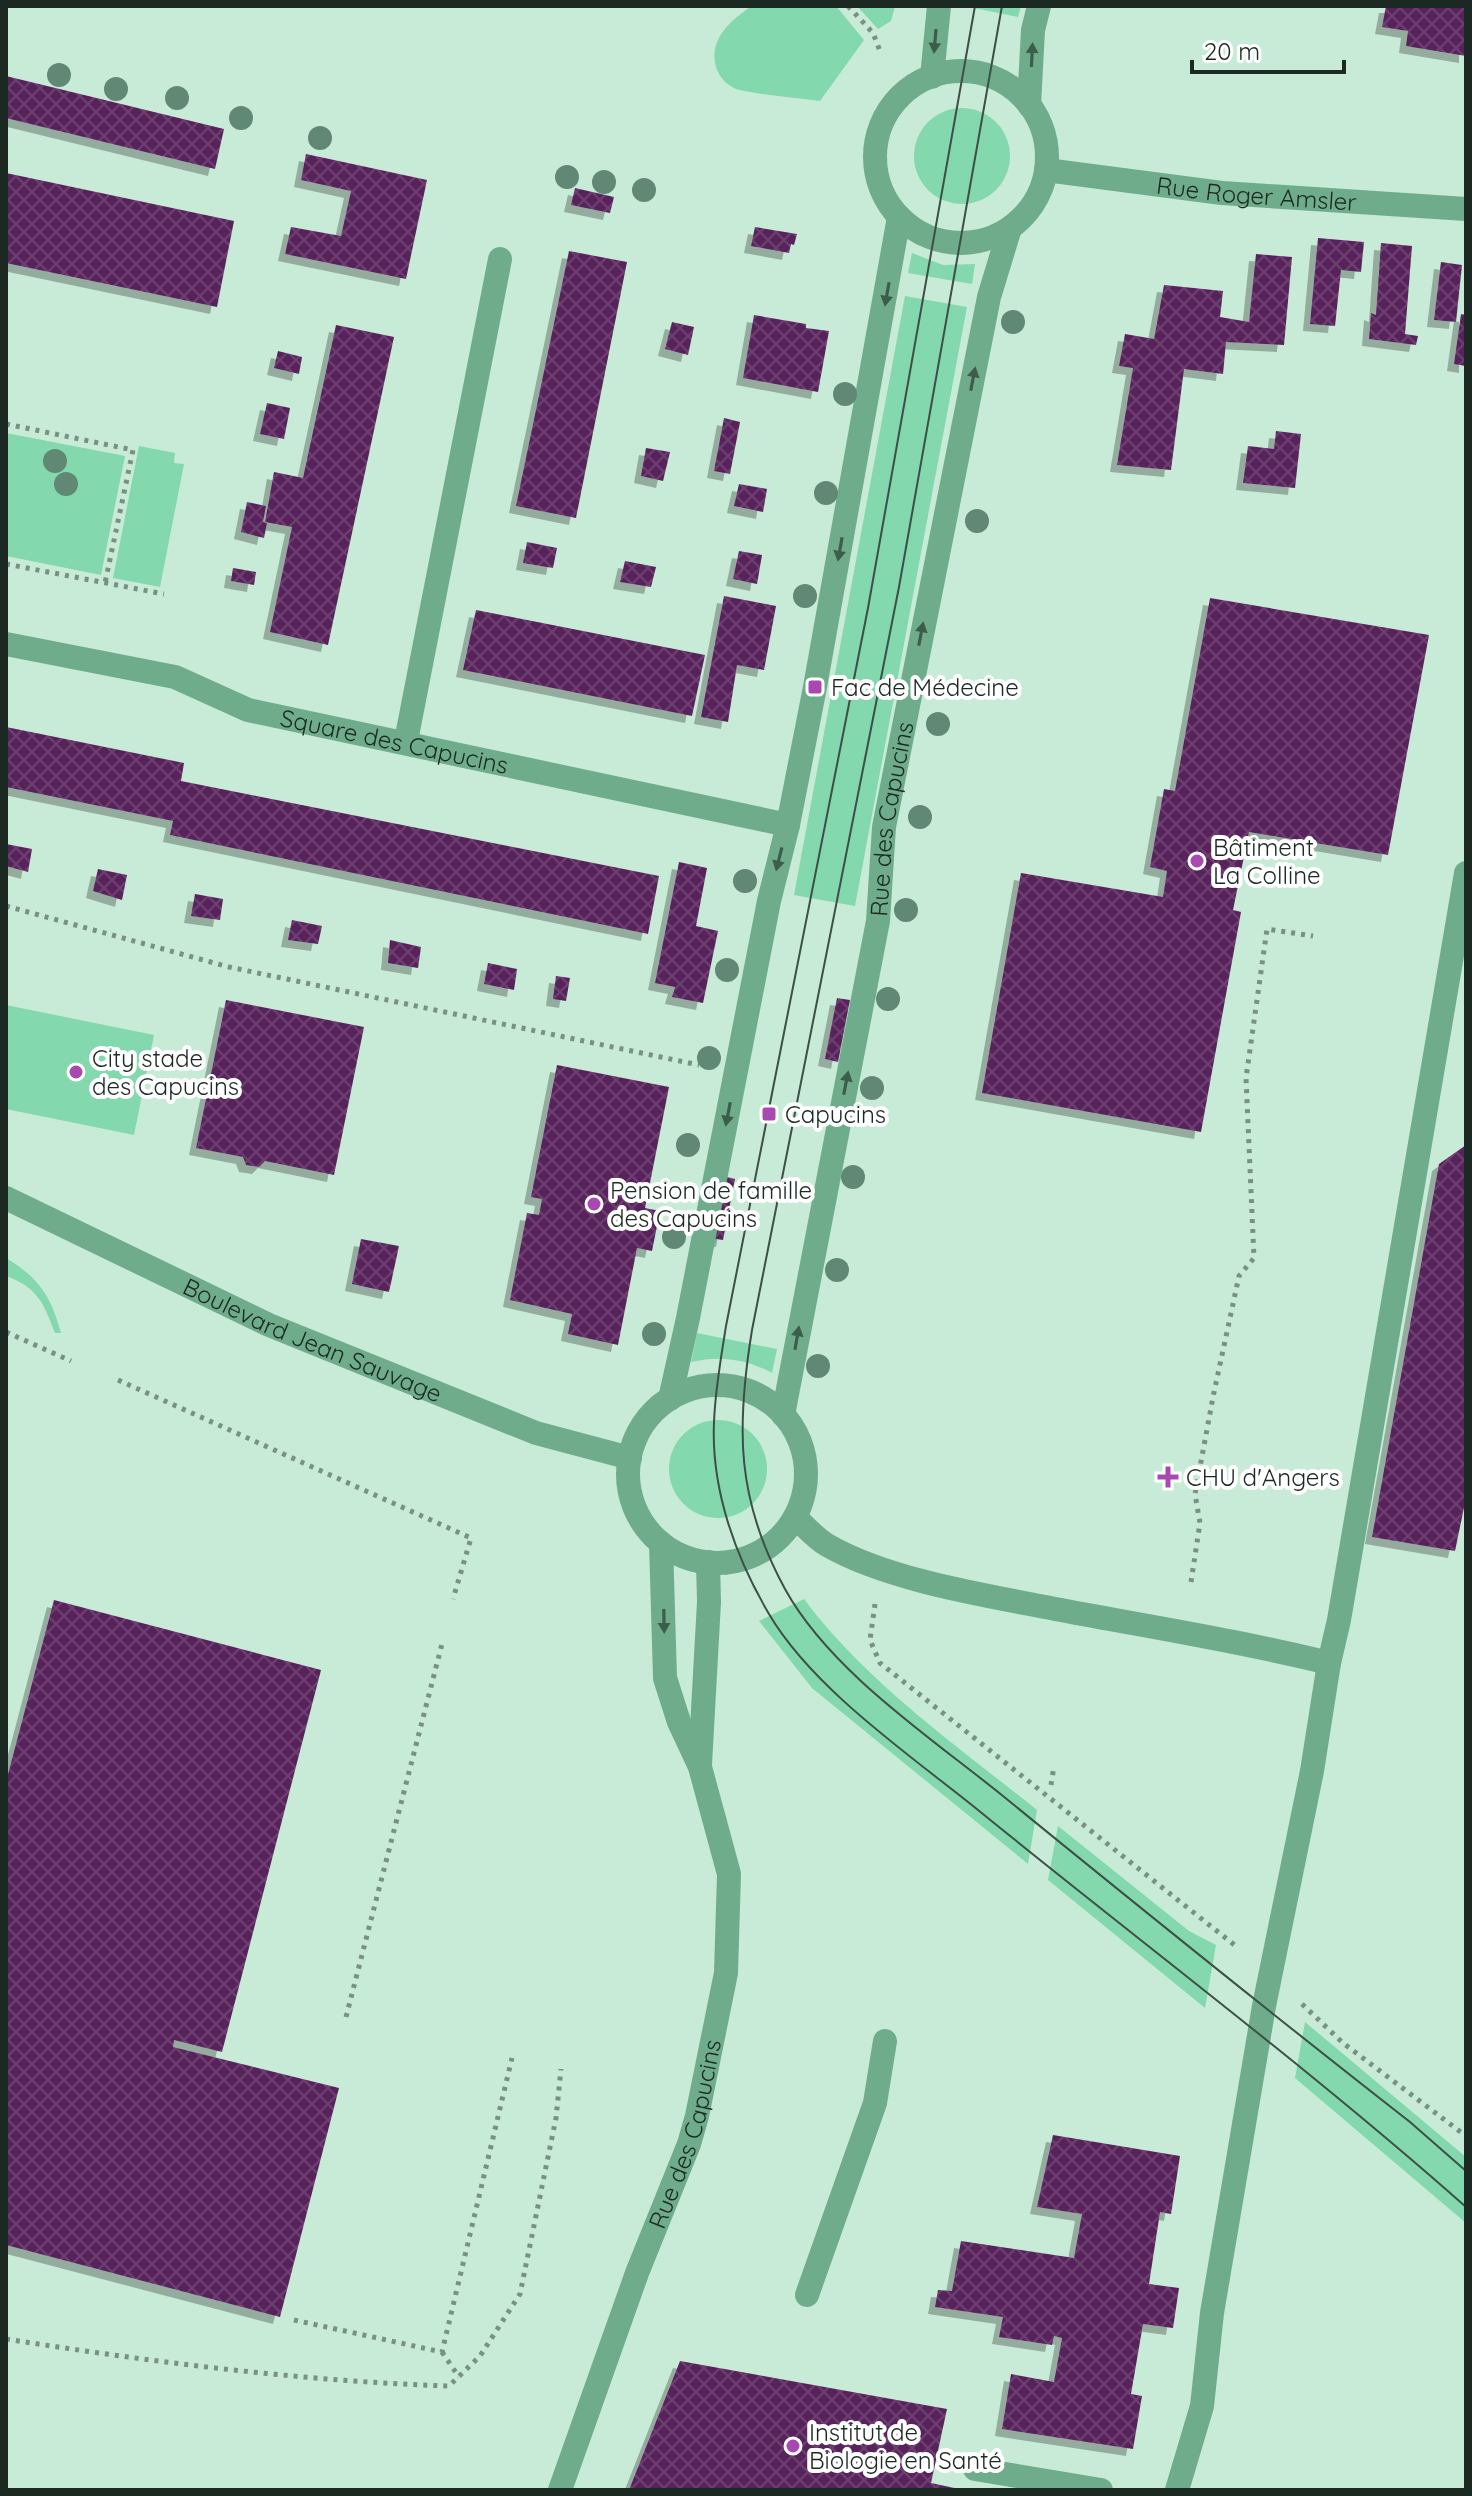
<svg xmlns="http://www.w3.org/2000/svg" width="1472" height="2496" font-family="Quicksand,sans-serif">
  <style>
    .grass { fill: #83d8ad }
    .building { fill: url(#building-cross-hatch); filter: url(#shadow) }
    .lines { fill: none; stroke-linecap: round; stroke-linejoin: round }
    .path { stroke: #789183; stroke-width: 5; stroke-dasharray: 4 6; stroke-linecap: butt }
    .minor { stroke: #6fac8c; stroke-width: 24 }
    .tram { stroke: #3d4f46; stroke-width: 2 }
    .tree { fill: #618875 }
    .oneway { fill: #3d5d4c }
    .poi-dot { fill: #a948b0; stroke: #fff; stroke-width: 3 }
    .labels { text-anchor: middle; dominant-baseline: central; stroke-width: 8; stroke-linejoin: round; paint-order: stroke }
    .street-label { font-size: 24px; fill: #1b2922; stroke: #fff }
    .poi-label { font-size: 24px; fill: #1b2922; stroke: #fff; text-anchor: start }
  </style>
  <defs>
    <pattern id="building-cross-hatch" width="8" height="8" patternUnits="userSpaceOnUse" patternTransform="scale(2)"><rect width="8" height="8" fill="#59225d"/><path d="M0 0l8 8M0 8l8-8" fill="none" stroke="#6d4170"/></pattern>
    <filter id="shadow"><feDropShadow dx="-7" dy="7" stdDeviation="0" flood-color="#0004"/></filter>
  </defs>
  <rect width="100%" height="100%" fill="#c8ebd7"/>
  <!-- grass -->
  <g class="grass">
    <path d="M752,6H836L864,40L820,101C801,98 747,94 734,88C726,84 720,77 717,70C707,41 729,21 752,6Z"/>
    <path d="M857,6H895L891,21L878,29Z"/>
    <path d="M964,6H1021L1018,17Z"/>
    <circle cx="962" cy="156" r="48"/>
    <path d="M912,253L943,265L975,264L972,284L908,273Z"/>
    <path d="M905,296L967,307L855,906L794,895Z"/>
    <path d="M6,433L125,456L101,575L6,556Z"/>
    <path d="M139,446L175,453L174,463L184,464L160,587L113,578Z"/>
    <path d="M6,1005L154,1035L134,1135L6,1109Z"/>
    <path d="M6,1258C39,1278 51,1296 61,1333H55C43,1302 38,1288 6,1276Z"/>
    <path d="M697,1333L777,1349L772,1373C746,1359 720,1355 691,1362Z"/>
    <circle cx="718" cy="1469" r="49"/>
    <path d="M804,1599C867,1683 956,1745 1037,1810L1028,1864L812,1688L759,1621Z"/>
    <path d="M1058,1826L1189,1931L1216,1945L1205,2008L1048,1880Z"/>
    <path d="M1305,2022L1466,2157V2223L1295,2078Z"/>
  </g>
  <!-- building -->
  <g class="building">
    <path d="M1386,6H1466V56L1406,46L1408,31L1382,27Z"/>
    <path d="M6,76L224,129L215,169L6,118Z"/>
    <path d="M306,154L427,180L406,279L285,254L291,227L341,236L351,191L301,180Z"/>
    <path d="M6,173L234,221L217,307L6,263Z"/>
    <path d="M575,188L614,197L610,213L571,205Z"/>
    <path d="M755,227L797,234L794,245L791,244L789,253L751,246Z"/>
    <path d="M1318,238L1364,242L1361,272L1341,270L1335,326L1310,324Z"/>
    <path d="M1381,243L1412,246L1405,334L1418,336L1416,345L1369,339L1371,313L1376,315Z"/>
    <path d="M569,251L627,262L576,518L516,506Z"/>
    <path d="M1256,254L1292,257L1284,345L1226,342L1223,374L1184,369L1171,470L1117,465L1133,368L1119,366L1125,334L1154,339L1164,285L1223,291L1220,317L1249,322Z"/>
    <path d="M1441,262L1462,265L1456,322L1434,320Z"/>
    <path d="M1461,314L1466,315V366L1454,364Z"/>
    <path d="M754,315L806,324V328L829,331L818,392L743,378Z"/>
    <path d="M672,322L694,327L688,355L665,349Z"/>
    <path d="M336,325L394,337L328,645L270,632L292,527L265,522L274,472L303,478Z"/>
    <path d="M278,351L302,357L299,374L274,368Z"/>
    <path d="M267,403L290,408L284,439L260,434Z"/>
    <path d="M724,418L740,422L730,474L714,471Z"/>
    <path d="M1276,431L1301,434L1295,488L1243,483L1248,446L1274,449Z"/>
    <path d="M646,448L670,452L663,481L641,476Z"/>
    <path d="M739,484L767,489L763,512L734,506Z"/>
    <path d="M247,502L266,506L263,522L267,523L264,538L241,532Z"/>
    <path d="M527,542L557,548L553,568L523,563Z"/>
    <path d="M739,551L762,555L757,584L733,579Z"/>
    <path d="M625,561L656,567L651,587L620,582Z"/>
    <path d="M233,568L256,572L254,585L231,581Z"/>
    <path d="M724,596L776,606L764,670L737,665L728,722L701,717Z"/>
    <path d="M1210,598L1429,635L1388,855L1249,832L1233,910L1241,912L1201,1132L982,1093L1021,873L1163,897L1167,871L1150,867L1164,789L1175,791Z"/>
    <path d="M476,610L705,655L692,716L463,670Z"/>
    <path d="M6,727L184,763L181,781L659,876L648,934L170,835L173,821L6,787Z"/>
    <path d="M6,844L32,849L28,872L6,866Z"/>
    <path d="M679,862L707,868L696,926L718,931L703,1003L672,997L675,987L655,983Z"/>
    <path d="M98,869L127,875L122,900L93,891Z"/>
    <path d="M195,894L223,899L220,920L191,916Z"/>
    <path d="M292,920L322,926L318,944L288,940Z"/>
    <path d="M390,940L421,947L418,968L388,963Z"/>
    <path d="M488,963L517,969L514,990L484,984Z"/>
    <path d="M556,976L570,978L566,1001L553,999Z"/>
    <path d="M837,998L850,1000L838,1062L825,1059Z"/>
    <path d="M226,1000L364,1027L334,1175L265,1161L259,1167L246,1165L243,1157L196,1148Z"/>
    <path d="M557,1065L669,1087L645,1208L660,1211L652,1251L637,1248L618,1345L568,1334L572,1314L510,1300L527,1213L539,1215L542,1199L531,1197Z"/>
    <path d="M1466,1145V1498L1455,1551L1372,1537L1439,1164Z"/>
    <path d="M723,1176L735,1179L723,1240L710,1238Z"/>
    <path d="M361,1239L399,1246L389,1292L352,1284Z"/>
    <path d="M54,1600L321,1670L222,2052L174,2040L173,2047L339,2088L280,2317L6,2245V1782Z"/>
    <path d="M1053,2135L1180,2156L1171,2214L1160,2212L1149,2284L1179,2288L1173,2328L1143,2324L1131,2394L1142,2396L1133,2449L1002,2429L1011,2374L1054,2382L1062,2338L1054,2336L1052,2345L999,2337L1003,2317L935,2307L938,2290L952,2291L961,2241L1074,2258L1082,2214L1037,2207Z"/>
    <path d="M680,2361L947,2409L931,2483L964,2490H629Z"/>
  </g>
  <g class="lines">
    <!-- path -->
    <g class="path">
      <path d="M848,6L873,33L880,51"/>
      <path d="M6,424L133,450L105,583"/>
      <path d="M6,564L164,594"/>
      <path d="M6,906L229,967L699,1065"/>
      <path d="M6,1332L71,1361"/>
      <path d="M118,1380L471,1538L453,1599"/>
      <path d="M1191,1582L1200,1523L1195,1494L1213,1397L1239,1276L1254,1258L1246,1078L1267,929L1313,936"/>
      <path d="M875,1604L870,1640L880,1663L1237,1947"/>
      <path d="M1051,1785L1054,1766"/>
      <path d="M1302,2004L1343,2043L1466,2136"/>
      <path d="M346,2017L442,1644"/>
      <path d="M294,2320L442,2352L512,2058"/>
      <path d="M6,2339C152,2362 301,2381 449,2386L480,2356L520,2294L556,2118L561,2069"/>
      <path d="M442,2352L459,2377"/>
    </g>
    <!-- minor -->
    <g class="minor">
      <circle cx="961" cy="157" r="86"/>
      <path d="M932,77L939,6"/>
      <path d="M1029,105L1033,30L1039,6"/>
      <path id="s1" d="M1046,170L1222,193L1466,209"/>
      <path id="s2" d="M6,644L175,677L248,710L788,825"/>
      <path d="M406,741L500,259"/>
      <path id="s3" d="M6,1198L269,1325L536,1433L630,1458"/>
      <circle cx="717" cy="1474" r="89"/>
      <path d="M670,1399L688,1318L769,901L788,825L815,687L899,217"/>
      <path id="s4" d="M783,1415L878,921L884,827L989,297L1010,228"/>
      <path d="M795,1517C805,1526 815,1538 827,1545C889,1581 990,1596 1061,1610C1150,1627 1240,1641 1329,1663"/>
      <path d="M700,1764L709,1602L708,1562"/>
      <path d="M807,2295L875,2103L885,2041"/>
      <path d="M975,2469L1101,2490"/>
      <path id="s5" d="M560,2490L637,2273L689,2144L697,2116L726,1973L729,1874L700,1767L679,1722L665,1678L661,1543"/>
      <path d="M1177,2490L1202,2406L1212,2313L1264,2006L1312,1771L1329,1663L1339,1620L1466,873"/>
    </g>
    <!-- tram -->
    <g class="tram">
      <path d="M975,6L868,608L726,1326C721,1358 715,1390 714,1423C711,1490 736,1558 769,1614C813,1689 910,1755 978,1810C1140,1942 1309,2068 1466,2207"/>
      <path d="M1002,6L899,587L752,1330C736,1428 736,1499 785,1589C830,1671 930,1737 1003,1796C1138,1906 1273,2015 1410,2122L1466,2171"/>
    </g>
  </g>
  <!-- trees -->
  <g class="tree">
    <circle cx="59" cy="75" r="12"/>
    <circle cx="116" cy="89" r="12"/>
    <circle cx="177" cy="98" r="12"/>
    <circle cx="241" cy="118" r="12"/>
    <circle cx="320" cy="138" r="12"/>
    <circle cx="567" cy="177" r="12"/>
    <circle cx="604" cy="182" r="12"/>
    <circle cx="644" cy="190" r="12"/>
    <circle cx="1013" cy="322" r="12"/>
    <circle cx="845" cy="394" r="12"/>
    <circle cx="55" cy="461" r="12"/>
    <circle cx="66" cy="484" r="12"/>
    <circle cx="826" cy="493" r="12"/>
    <circle cx="977" cy="521" r="12"/>
    <circle cx="805" cy="596" r="12"/>
    <circle cx="938" cy="724" r="12"/>
    <circle cx="920" cy="817" r="12"/>
    <circle cx="745" cy="881" r="12"/>
    <circle cx="906" cy="910" r="12"/>
    <circle cx="727" cy="970" r="12"/>
    <circle cx="888" cy="999" r="12"/>
    <circle cx="709" cy="1058" r="12"/>
    <circle cx="872" cy="1088" r="12"/>
    <circle cx="688" cy="1145" r="12"/>
    <circle cx="853" cy="1177" r="12"/>
    <circle cx="674" cy="1237" r="12"/>
    <circle cx="837" cy="1270" r="12"/>
    <circle cx="654" cy="1334" r="12"/>
    <circle cx="818" cy="1366" r="12"/>
  </g>
  <!-- one-way arrows -->
  <defs><path id="oneway-solid" d="M-6-.8H1V-3.2L6.5 0L1 3.2V.8H-6Z" transform="scale(2)"/></defs>
  <g class="oneway">
    <use href="#oneway-solid" transform="translate(935 41) rotate(95)"/>
    <use href="#oneway-solid" transform="translate(1032 55) rotate(-87)"/>
    <use href="#oneway-solid" transform="translate(887 294) rotate(100)"/>
    <use href="#oneway-solid" transform="translate(973 379) rotate(-79)"/>
    <use href="#oneway-solid" transform="translate(840 549) rotate(100)"/>
    <use href="#oneway-solid" transform="translate(921 634) rotate(-79)"/>
    <use href="#oneway-solid" transform="translate(779 859) rotate(104)"/>
    <use href="#oneway-solid" transform="translate(846 1083) rotate(-79)"/>
    <use href="#oneway-solid" transform="translate(728 1114) rotate(101)"/>
    <use href="#oneway-solid" transform="translate(797 1338) rotate(-80)"/>
    <use href="#oneway-solid" transform="translate(664 1621) rotate(89)"/>
  </g>
  <!-- markers -->
  <g class="poi-dot">
    <rect x="807" y="679" width="16" height="16" rx="4"/>
    <circle cx="1197" cy="861" r="8"/>
    <circle cx="76" cy="1072" r="8"/>
    <rect x="761" y="1106" width="16" height="16" rx="4"/>
    <circle cx="594" cy="1204" r="8"/>
    <path d="M1164 1465h8v8h8v8h-8v8h-8v-8h-8v-8h8z"/>
    <circle cx="793" cy="2446" r="8"/>
  </g>
  <g class="labels">
    <!-- street labels -->
    <g class="street-label">
      <text stroke="none"><textPath href="#s1" startOffset="212">Rue Roger Amsler</textPath></text>
      <text stroke="none"><textPath href="#s2" startOffset="402">Square des Capucins</textPath></text>
      <text stroke="none"><textPath href="#s4" startOffset="606">Rue des Capucins</textPath></text>
      <text stroke="none"><textPath href="#s3" startOffset="338">Boulevard Jean Sauvage</textPath></text>
      <text stroke="none"><textPath href="#s5" startOffset="378">Rue des Capucins</textPath></text>
    </g>
    <!-- poi labels -->
    <g class="poi-label">
      <text x="831" y="687">Fac de Médecine</text>
      <text x="1213" y="847">Bâtiment<tspan x="1213" dy="28">La Colline</tspan></text>
      <text x="92" y="1058">City stade<tspan x="92" dy="28">des Capucins</tspan></text>
      <text x="785" y="1114">Capucins</text>
      <text x="610" y="1190">Pension de famille<tspan x="610" dy="28">des Capucins</tspan></text>
      <text x="1186" y="1477">CHU d'Angers</text>
      <text x="809" y="2432">Institut de<tspan x="809" dy="28">Biologie en Santé</tspan></text>
    </g>
  </g>
  <!-- border -->
  <rect width="1472" height="2496" fill="none" stroke="#1b2922" stroke-width="16"/>
  <!-- scale -->
  <path d="M1192 60v12h152v-12" fill="none" stroke="#1b2922" stroke-width="4"/>
  <text x="1204" y="60" font-size="24" fill="#1b2922" stroke="#ffffff" stroke-width="6" paint-order="stroke">20 m</text>
</svg>
